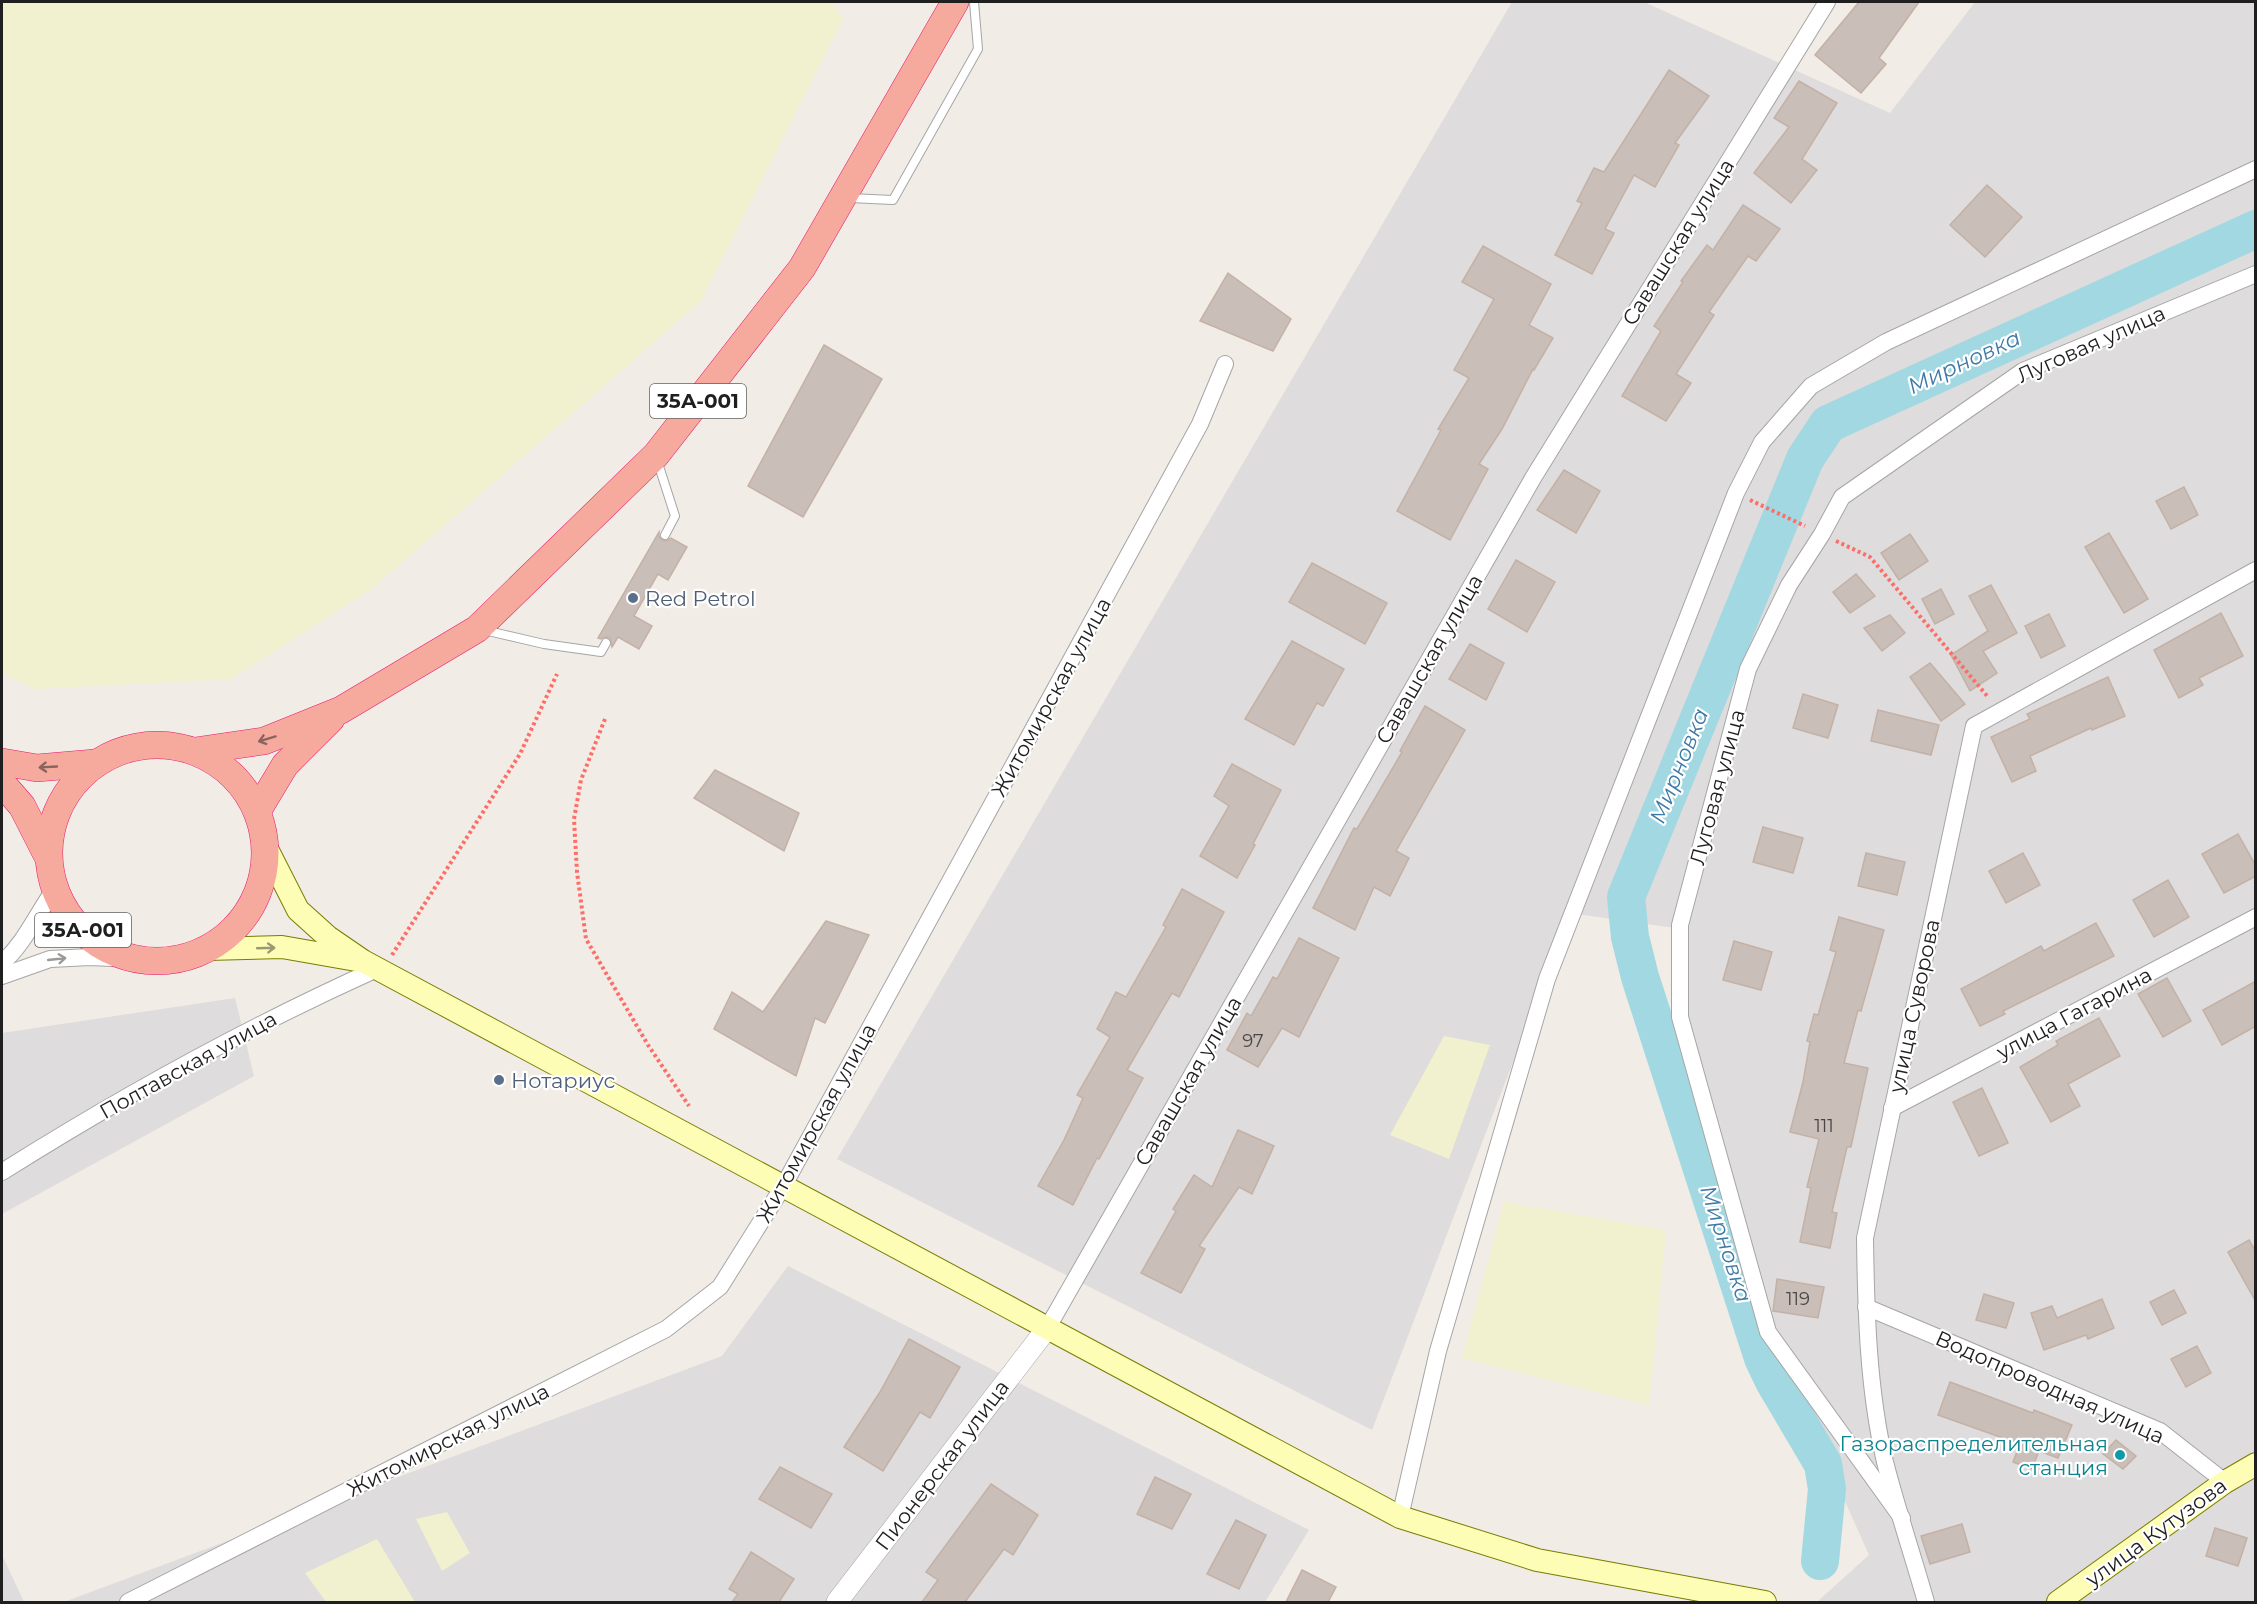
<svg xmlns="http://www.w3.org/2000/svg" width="2257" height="1604" font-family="Montserrat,sans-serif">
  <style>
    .residential { fill: #dedcdc }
    .farmland { fill: #f1f1cf }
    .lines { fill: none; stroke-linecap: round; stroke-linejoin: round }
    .river { stroke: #a2d8e2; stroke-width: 38 }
    .building { fill: #c9beb8; stroke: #c4b1a6; stroke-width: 1.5 }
    .service-casing { stroke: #a6a6a6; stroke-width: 10 }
    .minor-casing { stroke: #a6a6a6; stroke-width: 18 }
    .tertiary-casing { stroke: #a6a6a6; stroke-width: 22 }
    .secondary-casing { stroke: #787d00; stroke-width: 24 }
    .trunk-casing { stroke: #e9186e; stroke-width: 28 }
    .path { stroke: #ff6d68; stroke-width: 4; stroke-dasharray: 3 3; stroke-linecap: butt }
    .service { stroke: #fff; stroke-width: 8 }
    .minor { stroke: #fff; stroke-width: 16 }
    .tertiary { stroke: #fff; stroke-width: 21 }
    .secondary { stroke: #fefdb6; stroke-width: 22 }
    .trunk { stroke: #f6aa9e; stroke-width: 27 }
    .oneway { stroke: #8a645e }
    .oneway2 { stroke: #9a9972 }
    .oneway3 { stroke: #9a9a9a }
    .service-dot { fill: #5c6f8a; stroke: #fff; stroke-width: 2 }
    .culture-dot { fill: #0f9aa8; stroke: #fff; stroke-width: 2 }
    .labels { text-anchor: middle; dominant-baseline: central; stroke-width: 4.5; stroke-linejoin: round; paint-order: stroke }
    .number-label { font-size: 18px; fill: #4a4745 }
    .shield { fill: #fff; stroke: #626262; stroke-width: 1.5 }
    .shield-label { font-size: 20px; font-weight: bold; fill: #1f1f1f }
    .street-label { font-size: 21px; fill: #1f1f1f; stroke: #fff }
    .service-label { font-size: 21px; fill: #4e5e75; stroke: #fff; text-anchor: start }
    .culture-label { font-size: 21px; fill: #0d838f; stroke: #fff; text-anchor: end }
    .water-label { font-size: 22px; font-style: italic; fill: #3f79a6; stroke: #fff }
  </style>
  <rect width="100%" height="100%" fill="#f1ece5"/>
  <!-- residential -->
  <g class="residential">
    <path d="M1512,2H1644L1890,113L1975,2H2255V1602H1817L1869,1555L1765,1323L1689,1018V930L1570,913L1372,1430L837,1159Z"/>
    <path d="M235,998L254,1076L2,1214V1033Z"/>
    <path d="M788,1266L1309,1530L1265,1602H64L722,1356Z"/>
    <path d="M2,1555L24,1602H2Z"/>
  </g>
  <!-- farmland -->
  <g class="farmland">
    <path d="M2,2H832L843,19L701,301L373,588L231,679L34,689L2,672Z"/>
    <path d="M1444,1036L1490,1045L1449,1159L1390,1135Z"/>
    <path d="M1504,1202L1666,1230L1649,1405L1462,1358Z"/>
    <path d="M447,1512L470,1553L442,1571L416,1519Z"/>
    <path d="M377,1539L415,1602H326L305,1573Z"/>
  </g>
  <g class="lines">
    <!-- river -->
    <path class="river" d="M1820,1561L1827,1489L1823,1464L1774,1381L1763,1358L1640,977L1630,937L1626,897L1805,459L1828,424L2256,229"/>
  </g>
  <!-- building -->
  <g class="building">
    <path d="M1859,2H1919L1879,58L1886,64L1861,93L1815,55Z"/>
    <path d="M1669,70L1709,96L1675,143L1679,145L1655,187L1634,175L1605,229L1614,233L1592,274L1555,255L1582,203L1577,201L1594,168L1604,172Z"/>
    <path d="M1799,81L1837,103L1802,159L1817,170L1791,203L1754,173L1789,127L1774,118Z"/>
    <path d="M1987,185L2022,217L1985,257L1950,225Z"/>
    <path d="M1743,205L1780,229L1756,261L1748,256L1709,312L1714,315L1676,374L1691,383L1666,421L1622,396L1661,331L1654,326L1683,282L1681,281L1707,245L1713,250Z"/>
    <path d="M1483,246L1551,284L1529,325L1553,338L1534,370L1533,369L1502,429L1479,464L1488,469L1450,540L1397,511L1441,430L1438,429L1469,378L1454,370L1494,299L1462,282Z"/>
    <path d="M1228,273L1291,319L1273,351L1200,321Z"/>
    <path d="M824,345L882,379L803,517L748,486Z"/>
    <path d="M1564,470L1600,491L1576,533L1537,510Z"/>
    <path d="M2184,487L2198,515L2171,529L2156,501Z"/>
    <path d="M659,532V536L662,540L666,541L671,538L687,547L668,580L658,574L634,616L652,626L639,649L618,637L612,647L610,638L605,637L601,639L598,638Z"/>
    <path d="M2109,533L2148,599L2124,613L2085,547Z"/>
    <path d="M1910,534L1928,561L1899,580L1881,553Z"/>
    <path d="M1516,560L1555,582L1527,632L1488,609Z"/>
    <path d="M1312,563L1387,603L1365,644L1289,602Z"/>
    <path d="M1856,574L1875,596L1850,613L1833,592Z"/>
    <path d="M1991,585L2017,633L1983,651L1997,673L1970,691L1951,655L1988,631L1969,596Z"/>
    <path d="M1941,589L1954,614L1935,624L1922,599Z"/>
    <path d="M2221,613L2243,656L2199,678L2203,685L2179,698L2154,650Z"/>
    <path d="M2049,614L2065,646L2041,658L2025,626Z"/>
    <path d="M1890,615L1905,633L1882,651L1864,628Z"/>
    <path d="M1292,641L1344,669L1323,706L1317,703L1294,745L1245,719Z"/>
    <path d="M1470,644L1504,663L1486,700L1449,679Z"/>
    <path d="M1930,663L1965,704L1941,721L1910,677Z"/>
    <path d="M2108,677L2125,716L2092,730L2091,728L2030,756L2036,771L2012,782L1991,737L2030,719L2027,714Z"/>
    <path d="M1803,694L1838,705L1828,738L1793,728Z"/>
    <path d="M1425,706L1465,730L1396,851L1409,858L1390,896L1374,887L1355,930L1313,908L1354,828L1357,829L1402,752L1400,751Z"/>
    <path d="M1878,710L1939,725L1931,755L1871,741Z"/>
    <path d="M1232,764L1281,790L1253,844L1255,845L1237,878L1200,856L1229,806L1214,796Z"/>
    <path d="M715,770L799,813L784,851L694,798Z"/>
    <path d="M1763,827L1803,838L1793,873L1753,862Z"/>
    <path d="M2238,834L2256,866V876L2224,893L2202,854Z"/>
    <path d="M1866,853L1905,862L1897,895L1858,886Z"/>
    <path d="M2023,853L2040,885L2006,903L1989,871Z"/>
    <path d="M2168,880L2189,917L2154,937L2133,900Z"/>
    <path d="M1182,889L1224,912L1179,997L1172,993L1127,1070L1143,1078L1099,1159L1097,1158L1073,1205L1038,1186L1064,1140L1083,1098L1077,1095L1110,1037L1097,1029L1116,992L1126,997L1166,927L1163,925Z"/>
    <path d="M1839,917L1884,930L1861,1011L1858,1010L1844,1063L1868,1068L1851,1147H1847L1832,1212L1837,1213L1830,1248L1800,1242L1811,1188L1807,1187L1819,1139L1790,1132L1803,1082L1810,1042L1807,1041L1814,1014L1818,1015L1836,952L1830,950Z"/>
    <path d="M826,921L869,935L825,1023L815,1018L796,1076L714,1029L732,992L763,1012Z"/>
    <path d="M2096,923L2114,956L2003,1011L2005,1014L1980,1026L1961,989L2041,946L2044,951Z"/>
    <path d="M1299,938L1339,958L1299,1037L1282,1028L1258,1067L1227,1050L1247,1013L1251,1016L1273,977L1277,979Z"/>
    <path d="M1734,941L1772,952L1761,990L1723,980Z"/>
    <path d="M2167,978L2191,1021L2163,1037L2138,994Z"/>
    <path d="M2256,981V1026L2222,1045L2203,1010Z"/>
    <path d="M2099,1018L2120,1056L2068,1084L2080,1106L2051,1122L2020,1067L2058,1045L2056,1041Z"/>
    <path d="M1982,1088L2008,1143L1979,1156L1953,1102Z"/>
    <path d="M1238,1130L1274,1146L1252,1194L1239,1187L1199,1246L1205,1249L1181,1293L1141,1273L1176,1211L1173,1209L1194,1175L1212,1187Z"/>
    <path d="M2249,1240L2256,1252V1302L2228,1252Z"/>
    <path d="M1777,1279L1824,1287L1818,1318L1773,1311Z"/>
    <path d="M2174,1290L2186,1313L2162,1325L2150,1302Z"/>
    <path d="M1984,1294L2014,1303L2006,1328L1976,1320Z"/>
    <path d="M2102,1299L2114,1328L2088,1339L2086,1335L2044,1350L2031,1313L2052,1306L2057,1318Z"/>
    <path d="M909,1339L960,1367L930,1418L920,1412L883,1471L844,1447L880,1392Z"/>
    <path d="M2197,1346L2211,1373L2186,1387L2171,1359Z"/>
    <path d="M1950,1382L2033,1413L2034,1410L2072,1425L2058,1458L2039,1451L2032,1469L2013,1462L2020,1444L1938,1415Z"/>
    <path d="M2116,1440L2136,1456L2123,1469L2103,1454Z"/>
    <path d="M780,1467L832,1494L811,1528L759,1499Z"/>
    <path d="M1155,1477L1191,1494L1172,1529L1137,1514Z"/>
    <path d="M991,1484L1038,1515L1013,1555L1004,1549L965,1602H922L938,1580L926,1572Z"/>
    <path d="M1236,1520L1266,1535L1239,1589L1207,1574Z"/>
    <path d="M1962,1524L1970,1552L1930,1564L1921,1536Z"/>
    <path d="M2215,1528L2247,1538L2238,1566L2206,1556Z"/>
    <path d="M751,1552L794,1579L779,1602H732L738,1594L729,1589Z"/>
    <path d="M1302,1570L1336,1587L1328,1602H1286Z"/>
  </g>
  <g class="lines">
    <!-- service casing -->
    <g class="service-casing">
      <g id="service">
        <path d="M849,198L893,200L978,49L974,2"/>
        <path d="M657,460L675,516L665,535"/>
        <path d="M484,630L544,644L601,652L606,643"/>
      </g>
    </g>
    <!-- minor casing -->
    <g class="minor-casing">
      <g id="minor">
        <path d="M2,963C25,943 37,913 55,889"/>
        <path d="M2,976L50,959L90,957L135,959"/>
        <path d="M1892,1108L2256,917"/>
        <path d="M2,1172C121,1097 250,1026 379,968"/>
        <path d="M1866,1307L2160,1431L2225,1482"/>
        <path d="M1048,1327L1533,478L1827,2"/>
        <path d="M1400,1517L1438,1351L1547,979L1736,493L1762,442L1811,386L1886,342L2256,169"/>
        <path d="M1902,1518L1768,1332L1680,1017V925L1748,669L1789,585L1822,534L1842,497L2023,371L2256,274"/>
        <path d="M128,1602L666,1329L720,1287L784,1185L1200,424L1225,364"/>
        <path d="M1926,1602C1913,1556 1897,1509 1885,1462C1868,1389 1866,1313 1865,1238L1974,726L2256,570"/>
      </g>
    </g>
    <!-- tertiary casing -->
    <g class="tertiary-casing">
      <path id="tertiary" d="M837,1602L1048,1327"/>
    </g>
    <!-- secondary casing -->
    <g class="secondary-casing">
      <g id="secondary">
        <path d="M266,847L298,910L328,937L363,961L1400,1517L1537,1560L1765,1602"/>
        <path d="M207,949L282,947L356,960"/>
        <path d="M2058,1602L2225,1482L2256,1464"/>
      </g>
    </g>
    <!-- trunk casing -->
    <g class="trunk-casing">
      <g id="trunk">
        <circle cx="157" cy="853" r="108"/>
        <path d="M195,751L264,741L341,710L477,629L656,455L802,268L955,2"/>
        <path d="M2,762L37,768L95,763"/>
        <path d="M2,783L22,806L48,857"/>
        <path d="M258,810L285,765L331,719"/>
      </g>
    </g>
    <!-- path -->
    <g class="path">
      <path d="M1750,500L1805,526"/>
      <path d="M1836,541L1870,557L1988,697"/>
      <path d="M605,719L581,780L574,819L577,872L586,939L648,1045L689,1106"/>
      <path d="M392,955L520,754L557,674"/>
    </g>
    <!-- service -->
    <use href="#service" class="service"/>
    <!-- minor -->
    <use href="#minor" class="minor"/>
    <!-- tertiary -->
    <use href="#tertiary" class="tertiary"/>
    <!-- secondary -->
    <use href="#secondary" class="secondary"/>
    <!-- trunk -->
    <use href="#trunk" class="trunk"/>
  </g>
  <!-- one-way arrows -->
  <defs><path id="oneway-shaft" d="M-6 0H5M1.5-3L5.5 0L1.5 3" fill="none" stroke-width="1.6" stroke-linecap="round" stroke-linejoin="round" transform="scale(1.5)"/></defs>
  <g class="oneway">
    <use href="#oneway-shaft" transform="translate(267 739) rotate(163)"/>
    <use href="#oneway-shaft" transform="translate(48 767) rotate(177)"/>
  </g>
  <use class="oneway2" href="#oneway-shaft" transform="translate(266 948) rotate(-2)"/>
  <use class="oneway3" href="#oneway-shaft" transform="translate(57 959) rotate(-6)"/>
  <!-- markers -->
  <g class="service-dot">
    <circle cx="633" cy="598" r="6"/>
    <circle cx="499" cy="1080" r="6"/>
  </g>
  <circle class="culture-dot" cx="2120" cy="1455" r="6"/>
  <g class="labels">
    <!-- number labels -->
    <g class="number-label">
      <text x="1253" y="1041">97</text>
      <text x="1824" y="1126">111</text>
      <text x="1798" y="1299">119</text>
    </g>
    <!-- shield labels -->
    <g class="shield">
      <rect x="650" y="384" width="96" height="34" rx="4.5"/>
      <rect x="35" y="913" width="96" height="34" rx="4.5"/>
    </g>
    <g class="shield-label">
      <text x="698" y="401">35А-001</text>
      <text x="83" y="930">35А-001</text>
    </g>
    <!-- street labels -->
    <g class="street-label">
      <text transform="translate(1678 242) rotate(-58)">Савашская улица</text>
      <text transform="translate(2091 344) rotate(-24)">Луговая улица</text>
      <text transform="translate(1429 659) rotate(-60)">Савашская улица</text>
      <text transform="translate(1051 697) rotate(-61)">Житомирская улица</text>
      <text transform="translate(1717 787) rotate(-75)">Луговая улица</text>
      <text transform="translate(1914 1006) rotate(-78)">улица Суворова</text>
      <text transform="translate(2074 1013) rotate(-28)">улица Гагарина</text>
      <text transform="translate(188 1065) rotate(-29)">Полтавская улица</text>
      <text transform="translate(1188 1081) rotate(-60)">Савашская улица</text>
      <text transform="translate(816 1123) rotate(-61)">Житомирская улица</text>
      <text transform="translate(2050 1387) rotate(24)">Водопроводная улица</text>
      <text transform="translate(448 1440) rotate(-27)">Житомирская улица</text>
      <text transform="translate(942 1465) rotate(-53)">Пионерская улица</text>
      <text transform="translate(2156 1532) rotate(-36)">улица Кутузова</text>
    </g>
    <!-- service labels -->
    <g class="service-label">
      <text x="645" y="598">Red Petrol</text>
      <text x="511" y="1080">Нотариус</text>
    </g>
    <!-- culture labels -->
    <g class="culture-label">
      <text x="2108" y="1443">Газораспределительная<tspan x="2108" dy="24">станция</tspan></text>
    </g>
    <!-- water labels -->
    <g class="water-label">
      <text transform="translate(1964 362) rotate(-25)">Мирновка</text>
      <text transform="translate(1679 766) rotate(-68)">Мирновка</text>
      <text transform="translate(1726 1244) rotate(72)">Мирновка</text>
    </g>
  </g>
  <!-- border -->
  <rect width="2257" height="1604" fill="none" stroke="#1f1f1f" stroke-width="6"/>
</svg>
